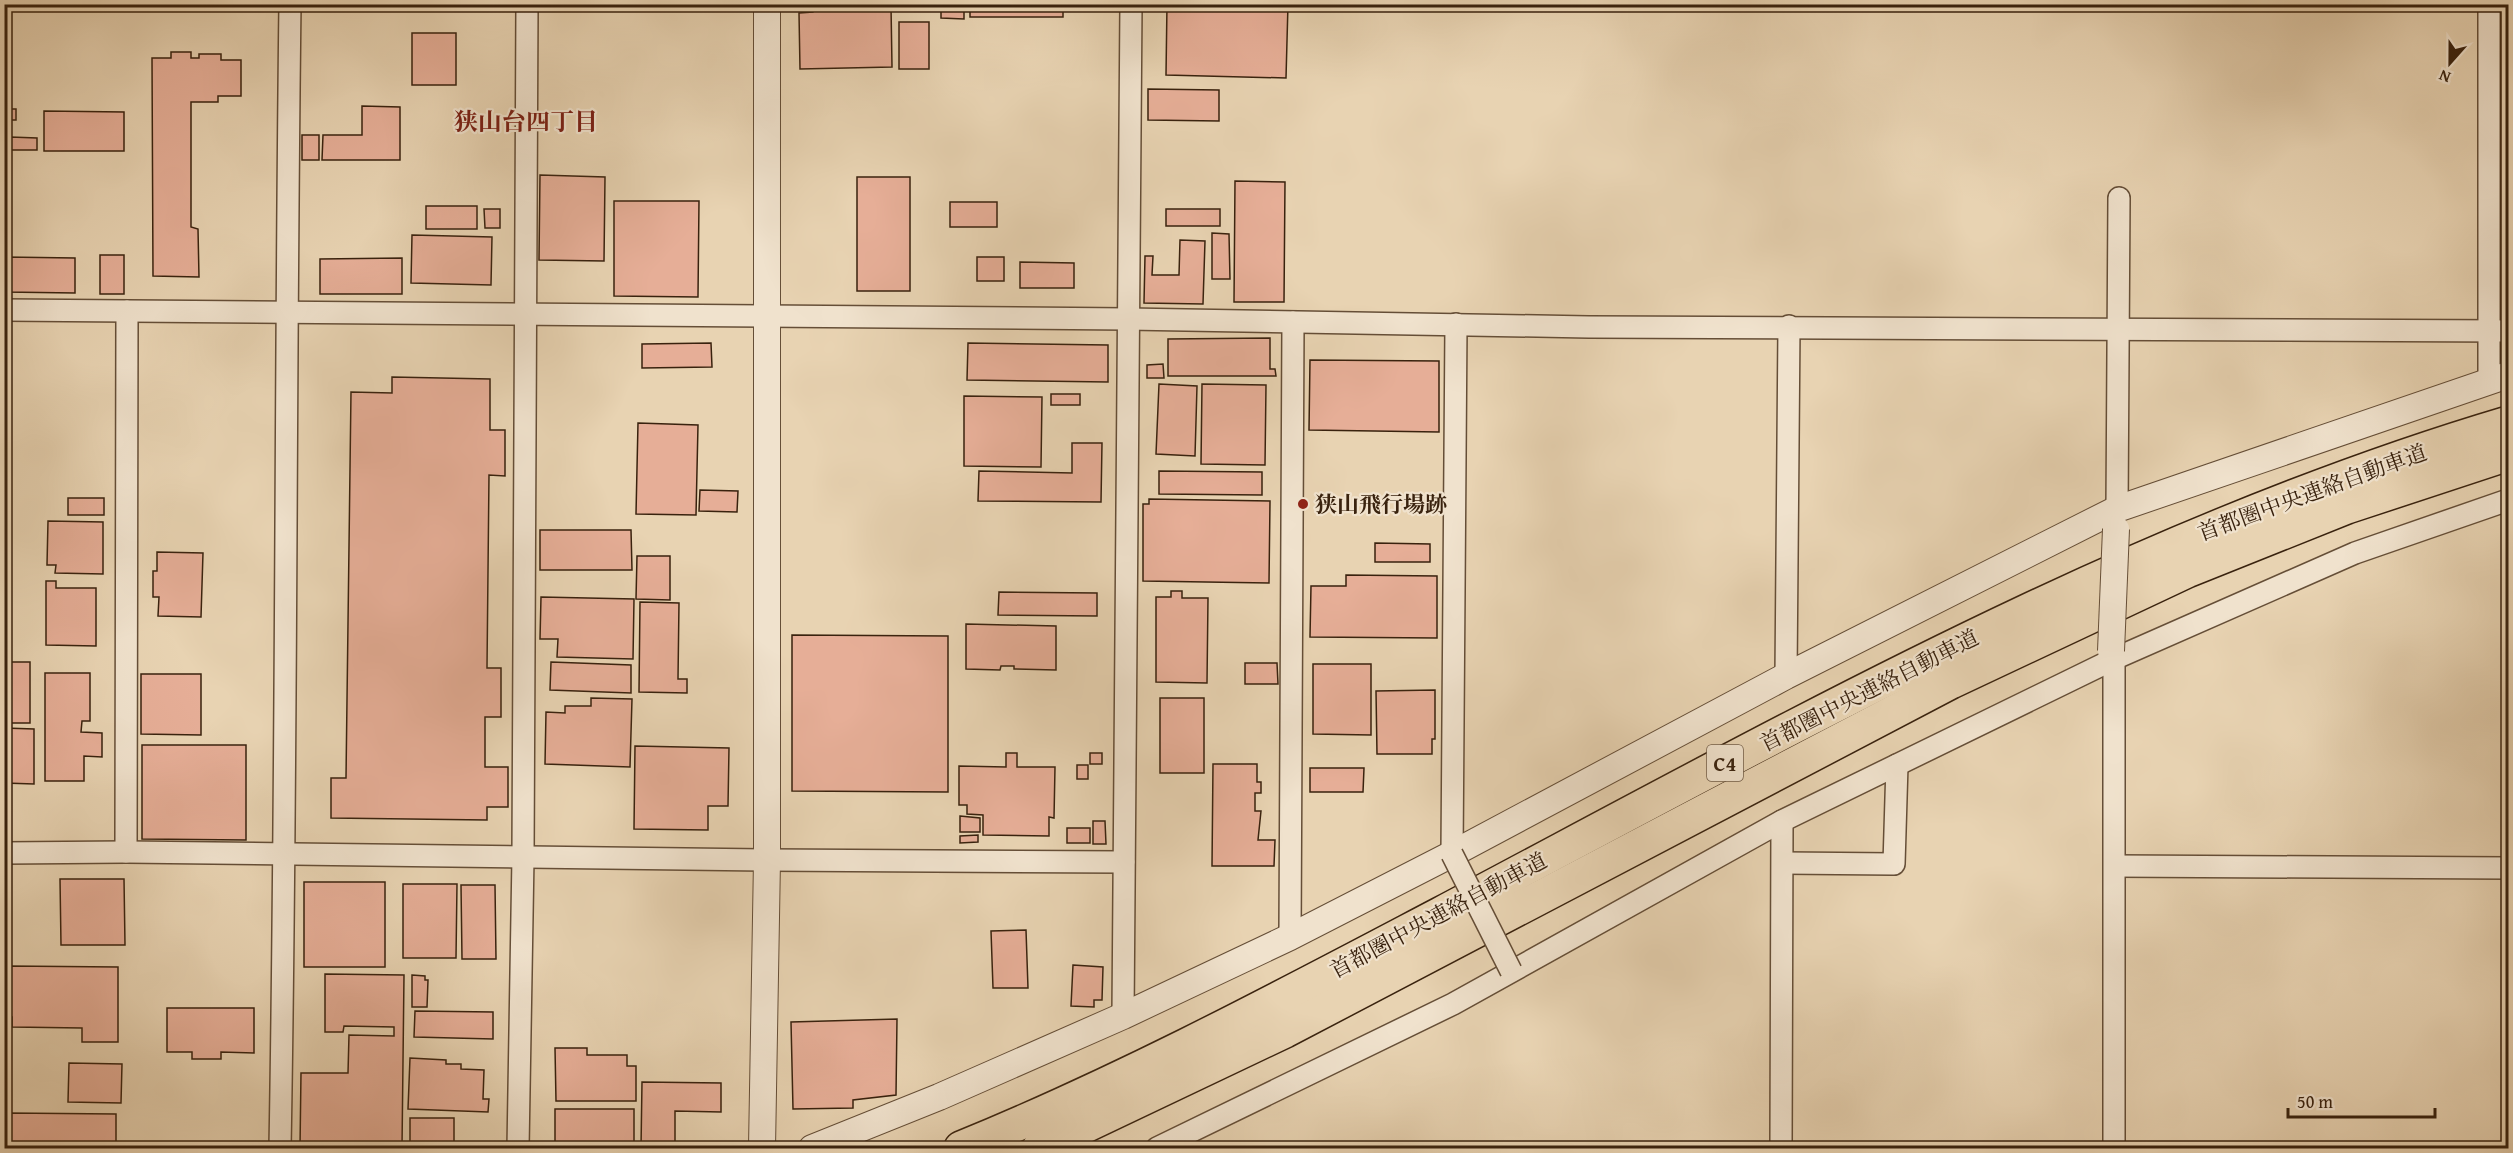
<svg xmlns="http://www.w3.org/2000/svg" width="2513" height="1153" font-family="'Gentium Book Plus','Noto Serif JP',serif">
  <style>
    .building { fill: #e6ae97; stroke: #39220e; stroke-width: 1.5 }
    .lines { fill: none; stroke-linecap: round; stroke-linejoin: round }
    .minor-casing { stroke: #654e37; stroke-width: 24 }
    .tertiary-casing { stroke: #654e37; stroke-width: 28 }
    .motorway-casing { stroke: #39220e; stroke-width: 36 }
    .minor { stroke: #f0e2cd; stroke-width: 21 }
    .tertiary { stroke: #f0e2cd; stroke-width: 26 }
    .motorway { stroke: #e8d3b2; stroke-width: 33 }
    .minor-bridge-casing { stroke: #654e37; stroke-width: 24; stroke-linecap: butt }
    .tertiary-bridge-casing { stroke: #654e37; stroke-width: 28; stroke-linecap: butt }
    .minor-bridge { stroke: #f0e2cd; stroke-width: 21 }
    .tertiary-bridge { stroke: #f0e2cd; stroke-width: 26 }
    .poi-dot { fill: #8f2418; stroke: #f0e2cd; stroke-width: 2 }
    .labels { text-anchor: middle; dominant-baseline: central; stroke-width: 4.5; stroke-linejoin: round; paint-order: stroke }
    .shield { fill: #f0e2cd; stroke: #705c47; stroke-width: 1.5 }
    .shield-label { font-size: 21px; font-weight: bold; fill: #39220e }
    .street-label { font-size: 22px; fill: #39220e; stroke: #f0e2cd }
    .poi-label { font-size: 22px; font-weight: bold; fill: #39220e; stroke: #f0e2cd; text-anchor: start }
    .neighbourhood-label { font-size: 24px; font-weight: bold; fill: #7a1f14; stroke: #f0e2cd }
  </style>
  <rect width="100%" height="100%" fill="#e8d3b2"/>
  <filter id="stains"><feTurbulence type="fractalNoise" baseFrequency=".00333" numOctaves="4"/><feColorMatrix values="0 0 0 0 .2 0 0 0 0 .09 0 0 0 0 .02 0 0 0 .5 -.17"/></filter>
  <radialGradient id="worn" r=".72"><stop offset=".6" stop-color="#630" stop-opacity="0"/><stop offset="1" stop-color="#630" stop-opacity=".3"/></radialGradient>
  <!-- building -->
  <g class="building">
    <path d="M612,4H735V11L612,10Z"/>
    <path d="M941,4H964V19L941,18Z"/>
    <rect x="970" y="4" width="93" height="13"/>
    <path d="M1167,4H1288L1286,78L1166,75Z"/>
    <path d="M891,6L892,67L800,69L799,13L813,12L815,7Z"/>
    <rect x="899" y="22" width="30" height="47"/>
    <rect x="412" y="33" width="44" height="52"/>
    <path d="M171,52H191V58H199V54H221V60H241V96H218V102H191V227L198,229L199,277L153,276L152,58H171Z"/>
    <path d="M1148,89L1219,90V121L1148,120Z"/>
    <path d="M362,106L400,107V160H322L323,135H362Z"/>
    <rect x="4" y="109" width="12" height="11"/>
    <path d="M44,111L124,112V151H44Z"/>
    <rect x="302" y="135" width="17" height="25"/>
    <path d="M10,137L37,138V150H10Z"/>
    <path d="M540,175L605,177L604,261L539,260Z"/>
    <rect x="857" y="177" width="53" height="114"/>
    <path d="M1235,181L1285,182L1284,302H1234Z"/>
    <path d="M614,201H699L698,297L614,296Z"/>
    <rect x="950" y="202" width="47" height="25"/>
    <rect x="426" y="206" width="51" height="23"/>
    <path d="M484,209H500V228H485Z"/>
    <rect x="1166" y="209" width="54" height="17"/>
    <path d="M1212,233L1229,234L1230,279H1212Z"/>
    <path d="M412,235L492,237L491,285L411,283Z"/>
    <path d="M1180,240L1205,241L1203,304L1144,303L1145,256H1153L1152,275H1179Z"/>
    <rect x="100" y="255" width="24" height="39"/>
    <path d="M4,257L75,258V293L4,292Z"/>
    <rect x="977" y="257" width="27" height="24"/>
    <path d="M402,258V294H320V259Z"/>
    <path d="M1020,262L1074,263V288H1020Z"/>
    <path d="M1270,338V369H1275L1276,376H1168V339Z"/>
    <path d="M711,343L712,367L642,368V344Z"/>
    <path d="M968,343L1108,345V382L967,380Z"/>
    <path d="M1310,360L1439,361V432L1309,430Z"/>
    <path d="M1163,364L1164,378H1147V365Z"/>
    <path d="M392,377L490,379V430H505V476L489,475L487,668H501V717H485V767H508V807H487V820L331,818V778H346L351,392L392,393Z"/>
    <path d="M1159,384L1197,386L1195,456L1156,454Z"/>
    <path d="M1202,384L1266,385L1265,465L1201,464Z"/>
    <rect x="1051" y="394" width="29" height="11"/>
    <path d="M964,396L1042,397L1041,467L964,466Z"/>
    <path d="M638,423L698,425L696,515L636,514Z"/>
    <path d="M1072,443H1102L1101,502L978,501L979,471L1072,473Z"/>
    <path d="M1159,471L1262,472V495L1159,494Z"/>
    <path d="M700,490L738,491L737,512L699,511Z"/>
    <rect x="68" y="498" width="36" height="17"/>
    <path d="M1149,499L1270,501L1269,583L1143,581V504H1149Z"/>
    <path d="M48,521L103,522V574L55,573L56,565H47Z"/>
    <path d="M540,530H631L632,570H540Z"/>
    <path d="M1375,543L1430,544V562H1375Z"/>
    <path d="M157,552L203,553L201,617L158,616L159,597H153V571H157Z"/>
    <path d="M637,556H670V600L636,599Z"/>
    <path d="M1346,575L1437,576V638L1310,637L1311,586H1346Z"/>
    <path d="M46,581H56V588H96V646L46,645Z"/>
    <path d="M1171,591H1182V598H1208L1207,683L1156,682V597H1171Z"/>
    <path d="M999,592L1097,593V616L998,615Z"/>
    <path d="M541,597L634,599L633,659L557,657L558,639H540Z"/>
    <path d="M640,602L679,603L678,679H687V693L639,692Z"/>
    <path d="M966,624L1056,626V670L1014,669V666H1001L1000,670L966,669Z"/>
    <path d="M792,635L948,636V792L792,791Z"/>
    <rect x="4" y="662" width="26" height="61"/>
    <path d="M551,662L631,665V693L550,690Z"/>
    <path d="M1245,663H1277L1278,684H1245Z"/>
    <path d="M1313,664H1371V735L1313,734Z"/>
    <path d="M45,673H90V721H82L81,732L102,733V757L84,756V781H45Z"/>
    <path d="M141,674H201V735L141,734Z"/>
    <path d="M1435,690V739H1432V754H1377L1376,691Z"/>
    <path d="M591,698L632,699L630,767L545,764L546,712L565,713V706H591Z"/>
    <rect x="1160" y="698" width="44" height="75"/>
    <path d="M4,728L34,729V784L4,783Z"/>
    <path d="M142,745H246V840L142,839Z"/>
    <path d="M635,746L729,748L728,806H708V830L634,829Z"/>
    <path d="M1006,753H1017V767H1055L1054,818L1049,817V836L983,835V815L967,814V805H959V766L1006,767Z"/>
    <rect x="1090" y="753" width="12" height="11"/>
    <path d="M1213,764H1257V782H1261V793H1255V811H1261L1258,840H1275L1274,866H1212Z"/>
    <rect x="1077" y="765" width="11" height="14"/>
    <path d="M1310,768H1364L1363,792H1310Z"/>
    <path d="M960,816L980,818V832H960Z"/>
    <path d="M1093,821H1105L1106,844H1093Z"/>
    <rect x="1067" y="828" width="23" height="15"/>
    <path d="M978,835V842L960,843V836Z"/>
    <path d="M60,879H124L125,945H61Z"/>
    <rect x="304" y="882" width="81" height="85"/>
    <path d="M403,884H457L456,958H403Z"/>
    <path d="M461,885H495L496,959H462Z"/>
    <path d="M1026,930L1028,988H993L991,931Z"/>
    <path d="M1073,965L1103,967L1102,1000H1094V1007L1071,1006Z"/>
    <path d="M8,966L118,967V1042H82V1028L12,1027V1017H4V1004H8Z"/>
    <path d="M325,974L404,975L402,1148H300L301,1073H348L349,1035L394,1036V1027L344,1026L343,1032H325Z"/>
    <path d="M412,975L425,976V980H428L427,1007H412Z"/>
    <path d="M167,1008H254V1053L221,1052V1059H192V1052H167Z"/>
    <path d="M415,1011L493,1012V1039L414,1037Z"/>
    <path d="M897,1019L896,1095L853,1100V1108L793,1109L791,1022Z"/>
    <path d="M555,1048H587V1055H627V1066H636V1101H556Z"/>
    <path d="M410,1058L446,1060V1064H461V1069L484,1070L483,1099H489L488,1112L408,1109Z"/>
    <path d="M69,1063L122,1064L121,1103L68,1102Z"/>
    <path d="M642,1082L721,1083V1112L675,1111V1148H641Z"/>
    <rect x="555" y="1109" width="79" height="39"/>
    <path d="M7,1113L116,1114V1148H7Z"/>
    <rect x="410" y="1118" width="44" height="30"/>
  </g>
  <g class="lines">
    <!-- minor casing -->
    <g class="minor-casing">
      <g id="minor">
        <path d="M4,310L1128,319L1589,327L2508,331"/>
        <path d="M2489,380V4"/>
        <path d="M2117,509L2119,198"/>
        <path d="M1786,676L1789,326"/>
        <path d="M126,852L127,311"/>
        <path d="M4,853L126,852L767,860L1124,862"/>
        <path d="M1452,854L1456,324"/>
        <path d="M1783,863L1894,864L1897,765"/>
        <path d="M2115,866L2508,868"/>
        <path d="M1290,937L1293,322"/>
        <path d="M1123,1016L1131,4"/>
        <path d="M280,1148C287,767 285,386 290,4"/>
        <path d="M518,1148L523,857L527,4"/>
        <path d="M1157,1148L1453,1004L1782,821L2114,659L2355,553L2508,500"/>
        <path d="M1781,1148L1782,821"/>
        <path d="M2114,1148V659"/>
      </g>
    </g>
    <!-- tertiary casing -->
    <g class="tertiary-casing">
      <g id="tertiary">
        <path d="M762,1148L767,860V4"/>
        <path d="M812,1148L939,1097L1123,1016L1290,937L1452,854L1786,676L2117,509L2508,375"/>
      </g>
    </g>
    <!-- motorway casing -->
    <g class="motorway-casing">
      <g id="motorway">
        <path d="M961,1148C1125,1081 1282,997 1440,914C1786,731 2131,535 2508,423"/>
        <path d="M1039,1148L1285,1031L1951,682L2187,571L2347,507L2508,454"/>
      </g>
    </g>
    <!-- minor -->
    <use href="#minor" class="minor"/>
    <!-- tertiary -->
    <use href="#tertiary" class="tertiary"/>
    <!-- motorway -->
    <use href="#motorway" class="motorway"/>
    <!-- minor-bridge casing -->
    <g class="minor-bridge-casing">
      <path id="minor-bridge" d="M1452,854L1511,971"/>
    </g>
    <!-- tertiary-bridge casing -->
    <g class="tertiary-bridge-casing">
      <path id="tertiary-bridge" d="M2111,651L2116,529"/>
    </g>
    <!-- minor-bridge -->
    <use href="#minor-bridge" class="minor-bridge"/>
    <!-- tertiary-bridge -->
    <use href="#tertiary-bridge" class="tertiary-bridge"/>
  </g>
  <!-- markers -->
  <circle class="poi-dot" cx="1303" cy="504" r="6"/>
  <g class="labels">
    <!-- shield labels -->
    <rect class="shield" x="1707" y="745" width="36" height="36" rx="4.5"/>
    <g class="shield-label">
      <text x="1725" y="763">C4</text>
    </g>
    <!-- street labels -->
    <g class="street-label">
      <text transform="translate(2312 492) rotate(-20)">首都圏中央連絡自動車道</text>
      <text transform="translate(1869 690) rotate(-27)">首都圏中央連絡自動車道</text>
      <text transform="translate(1438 915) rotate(-28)">首都圏中央連絡自動車道</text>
    </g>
    <!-- poi labels -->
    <g class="poi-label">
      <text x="1315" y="504">狭山飛行場跡</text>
    </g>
    <!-- neighbourhood labels -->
    <g class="neighbourhood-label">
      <text x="526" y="121">狭山台四丁目</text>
    </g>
  </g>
  <!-- margin -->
  <rect width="2513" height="1153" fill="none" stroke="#e8d3b2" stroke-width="24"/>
  <rect x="6" y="6" width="2501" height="1141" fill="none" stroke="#39220e" stroke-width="3"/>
  <rect x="12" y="12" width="2489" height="1129" fill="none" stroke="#39220e" stroke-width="1.5"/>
  <!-- north arrow -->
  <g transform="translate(2450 63) rotate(201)" stroke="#f0e2cd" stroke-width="4.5" paint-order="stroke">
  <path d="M0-4.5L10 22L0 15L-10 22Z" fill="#39220e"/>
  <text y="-9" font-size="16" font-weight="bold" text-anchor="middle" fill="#39220e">N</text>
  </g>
  <!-- scale -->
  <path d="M2288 1108v9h147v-9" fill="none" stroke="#39220e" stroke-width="3"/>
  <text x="2297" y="1108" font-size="18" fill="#39220e" stroke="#f0e2cd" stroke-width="4.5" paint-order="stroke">50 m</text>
  <rect width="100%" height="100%" filter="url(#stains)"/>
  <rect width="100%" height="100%" fill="url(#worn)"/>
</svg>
